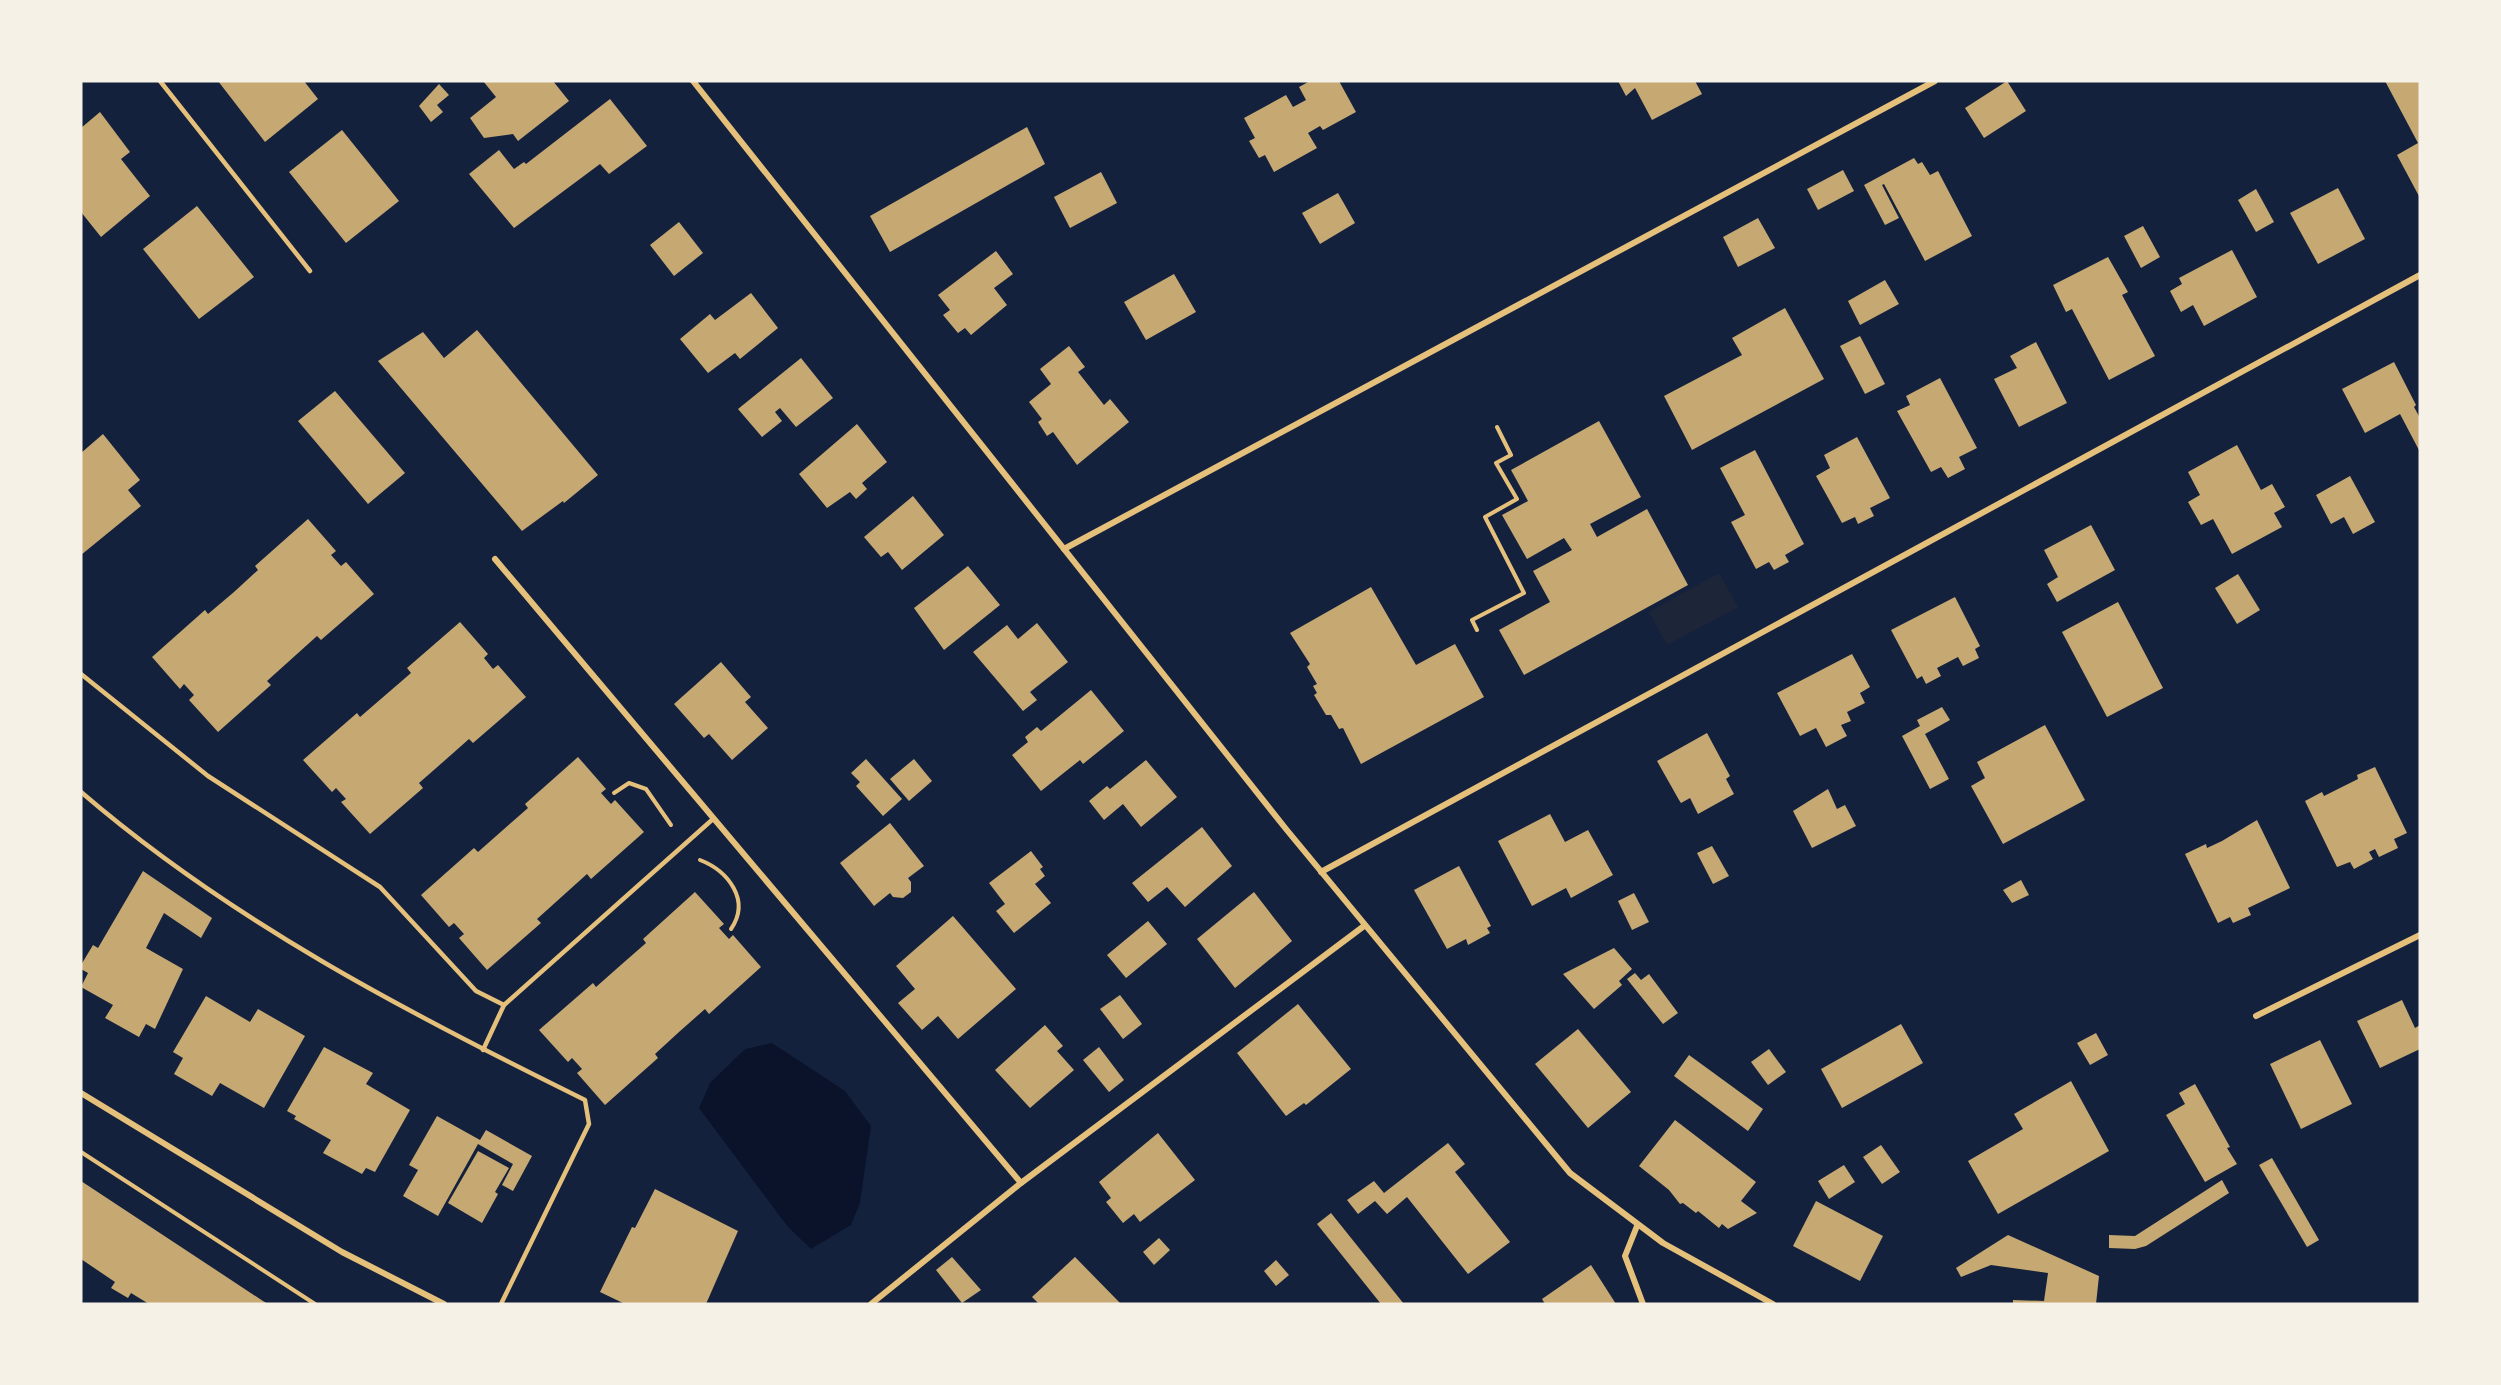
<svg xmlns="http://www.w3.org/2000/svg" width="2501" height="1385" font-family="Signika,sans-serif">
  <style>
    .green { fill: #1d2539 }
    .water { fill: #0b132b }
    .building { fill: #c6a872 }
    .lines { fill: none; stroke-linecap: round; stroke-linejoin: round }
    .path { stroke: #e5c07b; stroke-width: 4 }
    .service { stroke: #e5c07b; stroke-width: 4.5 }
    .minor { stroke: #e5c07b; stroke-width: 6 }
  </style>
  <rect width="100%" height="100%" fill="#14213d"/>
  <!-- green -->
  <path class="green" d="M1719,573L1738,607L1667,645L1649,612Z"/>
  <!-- water -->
  <path class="water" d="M772,1043L845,1091L871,1126L860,1203L851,1225L811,1249L788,1227L699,1108L710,1083L745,1049Z"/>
  <!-- building -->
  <g class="building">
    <path d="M218,81H304L318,99L265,142Z"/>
    <path d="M483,81H553L569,101L518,141L513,134L484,138L470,118L496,97Z"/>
    <path d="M1310,81H1339L1356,112L1323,130L1320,126L1308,133L1317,148L1274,172L1265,155L1259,158L1249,141L1255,138L1244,118L1286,95L1293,107L1306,100L1299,87Z"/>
    <path d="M1618,81H1695L1702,94L1652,120L1635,88L1626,96Z"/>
    <path d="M2007,81L2026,111L1984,138L1965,108Z"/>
    <path d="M2385,81H2420V198L2397,155L2418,143Z"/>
    <path d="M439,84L449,95L437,105L443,112L431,122L419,106Z"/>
    <path d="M610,99L647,146L609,174L600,164L514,228L469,174L499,150L514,169L524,162L526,164Z"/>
    <path d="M100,112L130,152L121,159L150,196L101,237L81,212V128Z"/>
    <path d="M1027,127L1045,164L890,252L870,216Z"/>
    <path d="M342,130L399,201L346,243L289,172Z"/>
    <path d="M1914,158L1918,164L1922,162L1930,175L1938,171L1972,236L1925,261L1884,184L1882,185L1899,218L1885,225L1864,185Z"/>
    <path d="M1843,170L1854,191L1818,210L1807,189Z"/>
    <path d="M1101,172L1117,203L1070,228L1054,197Z"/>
    <path d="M2338,188L2365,239L2318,264L2290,213Z"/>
    <path d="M2256,189L2274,222L2256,232L2238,200Z"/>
    <path d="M1338,193L1355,223L1320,244L1302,213Z"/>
    <path d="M197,206L254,277L199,319L143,249Z"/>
    <path d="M1758,218L1775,248L1738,267L1723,237Z"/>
    <path d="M679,222L703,253L674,276L650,245Z"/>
    <path d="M2143,226L2160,257L2141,268L2124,236Z"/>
    <path d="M2232,250L2257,297L2204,326L2193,305L2181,312L2170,291L2182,284L2179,278Z"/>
    <path d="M996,251L1013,274L994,288L1007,305L971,335L965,328L958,333L943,315L950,310L938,295Z"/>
    <path d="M2108,257L2128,292L2122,295L2155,356L2109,380L2072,309L2066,312L2053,285Z"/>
    <path d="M1174,274L1196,312L1146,340L1124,302Z"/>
    <path d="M1885,280L1899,304L1860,325L1848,301Z"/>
    <path d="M751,293L778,328L740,359L735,353L708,373L680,339L710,314L715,320Z"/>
    <path d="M1785,308L1824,379L1692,450L1664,396L1742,355L1732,338Z"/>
    <path d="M477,330L598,475L564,503L563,501L522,531L378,361L423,332L444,358Z"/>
    <path d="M1860,336L1885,384L1865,394L1840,346Z"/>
    <path d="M2036,342L2067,403L2019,427L1994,379L2017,368L2010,356Z"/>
    <path d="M1069,346L1085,367L1078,372L1104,405L1110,399L1129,422L1077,465L1053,432L1047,436L1038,422L1042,419L1029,402L1051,384L1040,369Z"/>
    <path d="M801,358L833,398L796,427L780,408L775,412L782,421L762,437L738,409Z"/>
    <path d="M2394,362L2416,405L2414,407L2420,418V452L2400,414L2365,433L2342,389Z"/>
    <path d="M1940,378L1977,448L1959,457L1965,469L1948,478L1941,467L1931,472L1897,411L1910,405L1906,396Z"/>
    <path d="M335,391L405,473L368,504L298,421Z"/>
    <path d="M1599,421L1641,497L1590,524L1597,537L1647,509L1688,585L1524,675L1499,630L1550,602L1533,571L1572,550L1564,538L1527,559L1502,515L1528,501L1511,470Z"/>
    <path d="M857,424L887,462L862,483L867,489L856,499L850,492L827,508L799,474Z"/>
    <path d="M103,434L140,480L128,490L141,506L81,555V453Z"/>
    <path d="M1857,437L1890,498L1870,508L1874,516L1858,524L1855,517L1842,523L1816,476L1830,468L1824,455Z"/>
    <path d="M2237,445L2261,490L2272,484L2285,507L2274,513L2282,527L2232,554L2213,519L2201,525L2188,502L2200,495L2188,472Z"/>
    <path d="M1755,450L1804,544L1785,555L1789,562L1774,570L1769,562L1756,569L1731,522L1745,515L1720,468Z"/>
    <path d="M2350,476L2375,522L2353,534L2344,517L2331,524L2316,495Z"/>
    <path d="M913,496L944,535L902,570L888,552L881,557L864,537Z"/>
    <path d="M308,519L336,551L331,555L341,566L346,562L374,594L321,640L317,636L267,681L271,685L218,732L189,700L194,695L184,684L180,689L152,657L205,610L208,614L234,592L258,570L255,566Z"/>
    <path d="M2091,525L2115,570L2057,602L2047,584L2058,577L2044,550Z"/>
    <path d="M968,566L1000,605L944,650L914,608Z"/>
    <path d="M2238,574L2260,610L2237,624L2215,588Z"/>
    <path d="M1371,587L1416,665L1455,644L1484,697L1361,764L1343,728L1339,729L1331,715H1326L1314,695L1317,693L1313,686L1317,684L1307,667L1310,664L1290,633Z"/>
    <path d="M1955,597L1980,646L1975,649L1979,658L1963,666L1958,657L1937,668L1941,676L1926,684L1922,676L1917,679L1891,630Z"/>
    <path d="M2118,602L2163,688L2107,717L2062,632Z"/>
    <path d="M460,622L488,654L484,658L493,669L498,665L526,697L473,743L469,739L443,762L419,783L423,788L370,834L341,802L346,799L336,788L332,792L303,760L357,713L360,717L411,673L407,668Z"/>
    <path d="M1037,623L1068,662L1030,692L1037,700L1023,711L973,652L1007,625L1018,639Z"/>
    <path d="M1852,654L1870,687L1860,693L1865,703L1847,712L1851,721L1841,725L1847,736L1826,747L1816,728L1800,736L1777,693Z"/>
    <path d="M721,662L751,697L745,702L768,728L732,760L709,734L704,738L674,704Z"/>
    <path d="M1091,690L1124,731L1083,764L1080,760L1041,791L1012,755L1028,742L1025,737L1037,727L1041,731Z"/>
    <path d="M1942,707L1950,720L1925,734L1949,779L1930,789L1902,736L1920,726L1917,720Z"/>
    <path d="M2045,725L2085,800L2003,844L1971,786L1985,778L1977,762Z"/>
    <path d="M1707,733L1730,776L1726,779L1734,794L1698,814L1690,798L1681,803L1679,800L1657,761Z"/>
    <path d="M578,757L606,789L601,793L611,804L615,800L644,832L591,879L587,874L537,919L541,923L487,970L459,938L464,934L454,923L449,927L421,895L474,848L478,852L528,808L525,804Z"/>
    <path d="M866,759L902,799L883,816L856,786L860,782L851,773Z"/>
    <path d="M914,759L932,781L909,801L890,779Z"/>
    <path d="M1146,760L1177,797L1141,827L1123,804L1104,820L1089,801L1107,786L1110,789Z"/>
    <path d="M2375,767L2407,833L2394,839L2398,848L2379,857L2375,849L2369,852L2373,859L2354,869L2350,862L2337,867L2305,801L2322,792L2324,796L2358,779L2357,775Z"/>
    <path d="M1828,789L1837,809L1845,805L1856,826L1812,848L1793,811Z"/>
    <path d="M1550,814L1565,842L1588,830L1613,875L1571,898L1566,888L1532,906L1498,841Z"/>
    <path d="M2257,820L2290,888L2248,908L2251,915L2233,923L2230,917L2218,923L2185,854L2206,844L2207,848L2222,841Z"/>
    <path d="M890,823L924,866L908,878L911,882V892L903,898L893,897L890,893L874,906L840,863Z"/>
    <path d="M1202,827L1232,866L1185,907L1167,887L1148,902L1132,883Z"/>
    <path d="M1712,846L1729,876L1713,884L1697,853Z"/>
    <path d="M1031,851L1043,867L1040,869L1045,876L1035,884L1051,903L1014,933L996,911L1005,904L989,883Z"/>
    <path d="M1459,866L1491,926L1487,928L1490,933L1468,945L1466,939L1447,949L1414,890Z"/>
    <path d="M143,871L212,918L201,938L164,913L146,948L183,969L155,1029L146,1024L139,1037L105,1018L113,1005L81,987L88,973L81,969V965L93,945L98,948Z"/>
    <path d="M2021,880L2029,895L2012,903L2003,890Z"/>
    <path d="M695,892L724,924L719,928L729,939L733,935L761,967L709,1014L705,1009L679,1032L655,1054L658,1058L605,1105L577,1073L582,1069L572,1058L568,1062L539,1030L593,983L596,987L622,964L646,943L643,939Z"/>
    <path d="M1254,892L1292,941L1235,988L1197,939Z"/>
    <path d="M1634,893L1649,922L1632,930L1618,901Z"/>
    <path d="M953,916L1016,989L958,1039L938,1016L922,1030L898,1003L915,989L896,966Z"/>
    <path d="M1148,921L1167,944L1126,978L1107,955Z"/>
    <path d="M1614,948L1632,969L1619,981L1622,985L1594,1009L1563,974Z"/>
    <path d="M1635,973L1641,980L1649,974L1678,1013L1663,1024L1627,979Z"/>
    <path d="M1120,995L1142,1024L1123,1039L1100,1009Z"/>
    <path d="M206,996L250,1022L258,1009L305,1036L264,1108L220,1083L212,1096L174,1074L183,1058L173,1052Z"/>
    <path d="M2402,1000L2415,1028L2420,1025V1049L2380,1068L2357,1021Z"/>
    <path d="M1298,1004L1351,1069L1306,1105L1304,1103L1286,1116L1237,1053Z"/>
    <path d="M1901,1024L1923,1063L1842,1108L1821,1069Z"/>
    <path d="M1045,1025L1063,1046L1057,1051L1074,1070L1030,1108L995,1070Z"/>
    <path d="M1578,1029L1631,1092L1588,1128L1535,1064Z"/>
    <path d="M2096,1033L2108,1055L2090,1065L2077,1043Z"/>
    <path d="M2320,1040L2352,1104L2301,1129L2270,1064Z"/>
    <path d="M324,1047L373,1073L366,1084L410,1110L375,1172L366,1168L362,1174L323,1153L331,1140L294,1119L296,1116L287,1111Z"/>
    <path d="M1099,1047L1124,1080L1109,1092L1083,1060Z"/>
    <path d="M1769,1049L1786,1072L1768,1085L1751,1062Z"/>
    <path d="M1689,1055L1763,1109L1748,1131L1674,1076Z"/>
    <path d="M2071,1081L2109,1151L1998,1214L1968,1161L2023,1129L2014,1114Z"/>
    <path d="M2195,1084L2230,1147L2227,1148L2237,1164L2205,1182L2166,1115L2185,1104L2179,1093Z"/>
    <path d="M437,1116L480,1140L486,1130L532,1156L513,1191L502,1185L513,1164L478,1144L438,1216L403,1196L418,1170L409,1165Z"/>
    <path d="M1675,1120L1756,1182L1741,1201L1757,1213L1728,1229L1722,1224L1719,1228L1698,1211L1696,1213L1683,1203L1680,1204L1669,1190L1639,1166Z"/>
    <path d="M1158,1133L1195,1180L1140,1222L1134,1214L1123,1223L1106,1202L1111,1198L1099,1182Z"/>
    <path d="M1448,1143L1465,1164L1455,1172L1510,1242L1468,1274L1407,1197L1387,1214L1375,1201L1358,1214L1347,1200L1374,1181L1384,1193Z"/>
    <path d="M1881,1145L1900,1172L1882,1184L1863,1157Z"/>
    <path d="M478,1151L509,1168L495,1192L498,1194L482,1223L448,1203Z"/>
    <path d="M2272,1158L2319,1240L2307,1247L2259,1165Z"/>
    <path d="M1844,1165L1855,1182L1829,1199L1818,1181Z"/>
    <path d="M2222,1180L2229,1193L2146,1246L2135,1249L2109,1248V1235L2135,1236Z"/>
    <path d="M81,1181L263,1301L268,1304H149L131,1293L128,1298L111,1288L115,1282L81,1259Z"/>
    <path d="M655,1189L738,1231L706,1304H625L600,1292L632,1227L635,1228Z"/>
    <path d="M1816,1201L1883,1236L1860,1281L1793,1246Z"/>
    <path d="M1331,1213L1404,1304H1381L1317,1224Z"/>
    <path d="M2008,1235L2099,1276L2096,1304H2013V1300L2044,1301L2048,1273L1991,1265L1961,1277L1956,1268Z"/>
    <path d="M1159,1238L1170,1250L1154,1265L1143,1252Z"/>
    <path d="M952,1257L981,1290L962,1303L936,1270Z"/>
    <path d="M1075,1257L1121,1304H1039L1032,1297Z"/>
    <path d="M1276,1260L1289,1275L1276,1286L1264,1271Z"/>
    <path d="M1591,1265L1616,1304H1545L1542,1299Z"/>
  </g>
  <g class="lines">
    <!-- path -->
    <g class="path">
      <path d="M1477,630L1472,620L1524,593L1485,517L1517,499L1496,463L1511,455L1497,427"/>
      <path d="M614,793L629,783L646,789L671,825"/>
      <path d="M700,860C728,871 751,900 731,929"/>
      <path d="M81,1152L315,1304"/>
    </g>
    <!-- service -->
    <g class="service">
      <path d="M160,81L310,271"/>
      <path d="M81,674L208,776L380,887L476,991L504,1005L483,1050"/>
      <path d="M81,792C231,921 408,1013 585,1100L589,1124L501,1304"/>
      <path d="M504,1005L713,819"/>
    </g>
    <!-- minor -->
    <g class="minor">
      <path d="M693,81L1286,829L1570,1173L1663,1243L1773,1304"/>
      <path d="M1064,549L1935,81"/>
      <path d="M495,559L1021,1183"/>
      <path d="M1321,872L2420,275"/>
      <path d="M2256,1016L2420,935"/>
      <path d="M81,1093L342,1252L444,1304"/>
      <path d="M1637,1226L1625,1256L1643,1304"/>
      <path d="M871,1304L1021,1183L1364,926"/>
    </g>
  </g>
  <!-- border -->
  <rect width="2501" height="1385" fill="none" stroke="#f6f1e7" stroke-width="165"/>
</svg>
